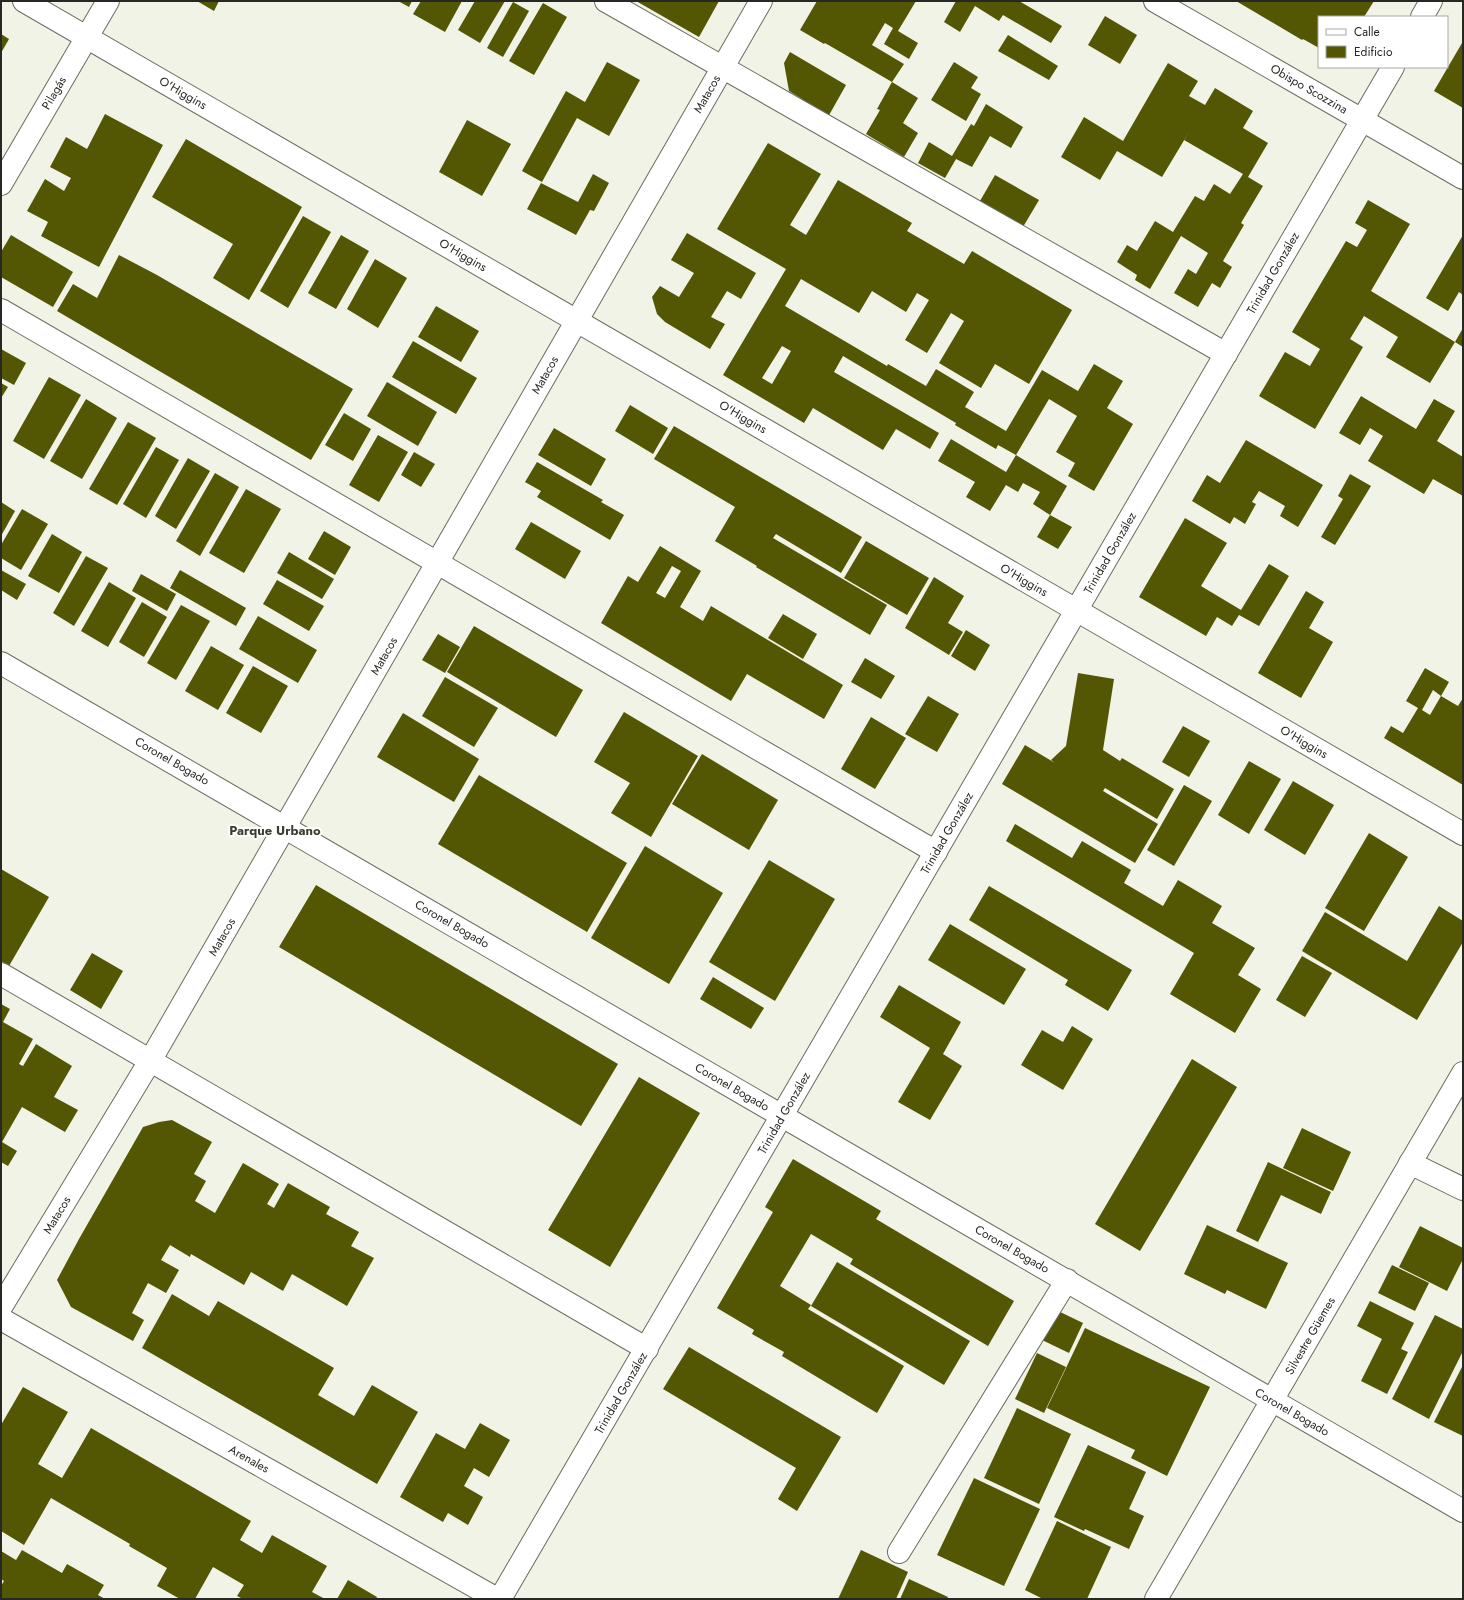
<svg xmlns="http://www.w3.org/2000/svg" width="1464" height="1600" font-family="Jost,sans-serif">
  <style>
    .building { fill: #535703; fill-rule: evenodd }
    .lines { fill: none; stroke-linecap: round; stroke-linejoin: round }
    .minor-casing { stroke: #6b6d61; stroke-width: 24 }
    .minor { stroke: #fff; stroke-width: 22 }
    .labels { text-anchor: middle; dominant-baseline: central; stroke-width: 4; stroke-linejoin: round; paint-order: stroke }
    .street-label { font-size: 12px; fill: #272723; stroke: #fff }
    .neighbourhood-label { font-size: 13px; font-weight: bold; fill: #3c3d32; stroke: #fff }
  </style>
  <rect width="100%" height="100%" fill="#f1f3e6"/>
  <!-- building -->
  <g class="building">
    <path d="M197,1H219L214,11Z"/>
    <path d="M398,1H412L409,7Z"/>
    <path d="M421,1H462L445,32L413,14Z"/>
    <path d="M475,1H505L480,43L458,30Z"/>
    <path d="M636,1H719L699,37Z"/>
    <path d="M817,1H916L898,31L918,43L909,59L884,44L893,28L885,23L872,45L904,64L892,82L825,43L824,44L800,30Z"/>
    <path d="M956,1H1019L1062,26L1051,43L1003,15L999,21L975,6L960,32L944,22Z"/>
    <path d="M1236,1H1374L1364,17H1319V48L1303,39L1302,40Z"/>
    <path d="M513,2L529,11L503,57L487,48Z"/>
    <path d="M543,3L567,17L534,75L509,61Z"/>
    <path d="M1105,16L1137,35L1120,64L1088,45Z"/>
    <path d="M1,34L9,39L1,53Z"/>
    <path d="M1008,35L1058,66L1049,80L998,51Z"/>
    <path d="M1462,43L1463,44V108L1434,91Z"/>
    <path d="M790,52L846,85L828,117L801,101L802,99L789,91L784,63Z"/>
    <path d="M607,62L640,80L609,136L577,118L542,182L522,171L566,91L585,102Z"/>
    <path d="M954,62L978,77L971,88L981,94L966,121L931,100Z"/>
    <path d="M1168,63L1198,81L1189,96L1205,105L1215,88L1253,111L1243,128L1268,143L1248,177L1263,186L1241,223L1244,225L1223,261L1232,267L1220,288L1212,283L1198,307L1174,293L1188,269L1196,274L1208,253L1181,236L1150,289L1135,280L1137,275L1117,262L1127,245L1137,251L1155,221L1173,232L1195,196L1204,201L1214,184L1230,194L1243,174L1184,140L1189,132L1162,177L1117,151L1100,180L1061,157L1084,117L1123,141Z"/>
    <path d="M892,82L918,98L903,123L918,133L904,157L866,134L880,110L877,109Z"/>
    <path d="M986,104L1023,127L1011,148L990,136L972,167L956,159L945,178L918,163L929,142L952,156L971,124L974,126Z"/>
    <path d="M105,114L163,145L99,267L41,236L48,222L27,211L45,179L64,191L71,178L50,167L66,137L87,149Z"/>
    <path d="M467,120L511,144L482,196L439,172Z"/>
    <path d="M186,139L302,207L249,300L213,278L233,244L152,197Z"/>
    <path d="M768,143L821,174L790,225L806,235L838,180L912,223L907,231L964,264L972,251L1072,310L1029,384L995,364L981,388L939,363L964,321L951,313L927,353L905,340L929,300L917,293L906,312L872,291L859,313L801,279L785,306L887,366L888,364L926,386L936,369L974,392L965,407L1006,431L1042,370L1078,391L1094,364L1123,381L1107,408L1133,424L1094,491L1068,476L1075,463L1056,452L1077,416L1049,399L1016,455L1067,486L1050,515L1033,504L1040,492L1023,483L1018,492L1006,485L990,511L966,497L975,482L938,461L951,439L1006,472L1016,455L998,445L996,449L955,425L956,423L843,356L834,372L939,433L930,449L896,429L883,450L813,408L804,423L723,375L786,269L717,229ZM782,346L791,351L772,384L762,378Z"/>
    <path d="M593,174L609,183L594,211L590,210L576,235L527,209L541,183L578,202Z"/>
    <path d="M995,175L1039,200L1023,227L980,201Z"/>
    <path d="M1368,200L1410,224L1371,291L1455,342L1430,383L1386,357L1398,337L1364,316L1350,339L1363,347L1315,429L1259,396L1285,352L1310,366L1320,349L1292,332L1346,241L1357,247L1367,230L1355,223Z"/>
    <path d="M303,216L331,232L288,308L260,291Z"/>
    <path d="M687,233L756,273L741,299L727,291L711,317L725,324L710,349L665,322L657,314L652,297L660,286L679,297L694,273L671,260Z"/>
    <path d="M11,235L73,272L53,307L1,277V252Z"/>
    <path d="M341,235L369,251L336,309L308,293Z"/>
    <path d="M1463,235V295L1459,292L1448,311L1426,298Z"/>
    <path d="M119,255L157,275L353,389L311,460L57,311L73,284L97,298Z"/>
    <path d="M375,259L407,278L378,328L347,309Z"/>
    <path d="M436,306L479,331L461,362L418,337Z"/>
    <path d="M1463,328V347L1455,342Z"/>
    <path d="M413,341L477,378L456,414L392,377Z"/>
    <path d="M1,349L26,363L14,385L1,378Z"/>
    <path d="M49,377L81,395L44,459L13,441Z"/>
    <path d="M387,382L437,412L418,446L367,416Z"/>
    <path d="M1,383L8,387L1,398Z"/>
    <path d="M1361,396L1416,429L1434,399L1455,411L1437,441L1463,457V496L1433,479L1424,494L1368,461L1383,436L1370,428L1360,445L1339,433Z"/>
    <path d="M86,399L117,418L82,479L50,461Z"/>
    <path d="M630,405L668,428L653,454L615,431Z"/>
    <path d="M344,413L371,429L353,461L325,445Z"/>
    <path d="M128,422L156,438L117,505L89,489Z"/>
    <path d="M674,426L862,537L841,573L776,534L773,538L887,605L870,635L756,567L757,566L715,541L735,507L654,459Z"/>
    <path d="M554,428L606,459L591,486L538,455Z"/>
    <path d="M378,435L408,452L379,502L349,485Z"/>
    <path d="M1246,440L1323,485L1298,527L1280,516L1285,506L1259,491L1252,502L1256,504L1245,524L1234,517L1230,524L1192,501L1207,475L1220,483Z"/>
    <path d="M156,447L179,460L146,518L123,504Z"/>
    <path d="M414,452L435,464L421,487L401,475Z"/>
    <path d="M188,458L210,471L176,529L155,516Z"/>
    <path d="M537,462L603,500L601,502L624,515L610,540L537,497L541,491L525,482Z"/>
    <path d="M215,473L239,487L200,556L176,541Z"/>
    <path d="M1350,474L1371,486L1335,545L1321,537L1343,499L1338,496Z"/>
    <path d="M246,489L281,509L244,573L209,553Z"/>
    <path d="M1,502L15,511L1,536Z"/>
    <path d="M22,509L48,524L21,570L1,558V545Z"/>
    <path d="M1050,515L1072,527L1058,549L1037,537Z"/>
    <path d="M1185,518L1227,543L1201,586L1241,610L1269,564L1289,576L1259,626L1239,615L1232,626L1217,617L1206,636L1139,597Z"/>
    <path d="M531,522L581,551L565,579L515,549Z"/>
    <path d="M324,531L351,547L335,575L308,559Z"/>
    <path d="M52,534L82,552L59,593L28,576Z"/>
    <path d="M866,541L929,578L907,615L844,578Z"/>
    <path d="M660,546L701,571L680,607L703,621L711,606L843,685L824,719L747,674L731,701L601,623L628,576L638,582ZM672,566L681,571L665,598L656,593Z"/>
    <path d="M289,552L334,579L322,599L277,573Z"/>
    <path d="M86,556L108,568L74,626L53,613Z"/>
    <path d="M1,570L26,584L17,600L1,590Z"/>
    <path d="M180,570L246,608L236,626L170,588Z"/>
    <path d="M141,574L176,594L167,611L132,591Z"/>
    <path d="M934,577L964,596L948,623L963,632L949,655L905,628Z"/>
    <path d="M277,580L324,606L309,631L263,604Z"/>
    <path d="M109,582L136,598L108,647L81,631Z"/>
    <path d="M1306,591L1324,602L1309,628L1333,642L1301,698L1258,673Z"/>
    <path d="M142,602L167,617L144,657L119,642Z"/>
    <path d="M181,605L210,621L176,680L147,663Z"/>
    <path d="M783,614L817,634L803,659L768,638Z"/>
    <path d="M258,616L317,650L298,683L239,649Z"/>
    <path d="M474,626L583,690L556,737L447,672Z"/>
    <path d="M966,630L990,645L975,671L951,656Z"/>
    <path d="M438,634L460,647L445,673L422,660Z"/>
    <path d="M211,646L244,665L218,710L185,691Z"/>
    <path d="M865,658L895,676L881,699L851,682Z"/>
    <path d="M253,666L288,686L261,733L226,713Z"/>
    <path d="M1425,668L1449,682L1441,696L1458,706L1463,698V785L1384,738L1391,726L1403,733L1418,708L1406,701ZM1433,690L1441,696L1430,715L1422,710Z"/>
    <path d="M1078,673L1114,679L1103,750L1120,761L1122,758L1174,789L1157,819L1105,788L1103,791L1158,824L1135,863L1002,784L1025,745L1055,763L1051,760L1066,746Z"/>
    <path d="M445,677L498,708L474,747L422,716Z"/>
    <path d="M928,696L959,714L937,752L905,734Z"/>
    <path d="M624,712L698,756L651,837L611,813L630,783L594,762Z"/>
    <path d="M403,713L479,759L454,802L377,757Z"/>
    <path d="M871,717L906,738L875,789L841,769Z"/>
    <path d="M1183,726L1210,741L1189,777L1162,762Z"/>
    <path d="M702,754L778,800L749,850L672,804Z"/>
    <path d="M1249,761L1281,779L1249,834L1218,815Z"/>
    <path d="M479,775L627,863L587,932L438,844Z"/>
    <path d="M1293,781L1334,805L1305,855L1264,830Z"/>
    <path d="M1184,785L1212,801L1174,866L1147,850Z"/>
    <path d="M1015,824L1072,858L1082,841L1131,870L1124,883L1163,906L1178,880L1222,906L1212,923L1255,948L1238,975L1261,989L1235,1033L1170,994L1194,953L1006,841Z"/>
    <path d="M1369,833L1408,857L1364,931L1325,908Z"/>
    <path d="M645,846L723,893L669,984L591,938Z"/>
    <path d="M769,860L835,899L775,1001L709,962Z"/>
    <path d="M1,869L49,897L9,966L1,961Z"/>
    <path d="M316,885L618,1064L581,1126L279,947Z"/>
    <path d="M989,886L1132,970L1108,1011L1065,985L1068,980L969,920Z"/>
    <path d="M1439,906L1463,921V942L1417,1020L1302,951L1325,912L1407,961Z"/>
    <path d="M950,924L1026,969L1004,1005L928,960Z"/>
    <path d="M92,953L123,971L101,1009L70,990Z"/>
    <path d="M1302,956L1332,973L1305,1017L1276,1000Z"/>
    <path d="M713,977L764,1008L751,1029L700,999Z"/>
    <path d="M899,985L961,1022L943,1054L962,1066L930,1120L898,1102L930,1048L880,1017Z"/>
    <path d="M1,1004L10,1009L3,1022L33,1039L19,1064L23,1066L36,1044L72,1066L54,1097L78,1110L65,1132L22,1107L2,1142L17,1151L8,1166L1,1162Z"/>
    <path d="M1072,1026L1093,1039L1063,1090L1021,1065L1042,1030L1063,1042Z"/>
    <path d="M1192,1059L1237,1087L1140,1251L1095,1224Z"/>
    <path d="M639,1077L700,1113L610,1267L548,1230Z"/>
    <path d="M172,1120L212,1142L194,1174L206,1181L195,1201L215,1213L243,1163L279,1184L267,1204L274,1208L288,1183L330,1207L326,1214L359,1232L351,1246L374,1258L347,1306L292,1274L283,1291L251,1272L244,1285L191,1254L190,1257L170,1245L161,1260L179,1270L166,1293L148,1283L132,1313L144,1320L133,1341L71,1307L57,1280L79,1239L143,1127L159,1122Z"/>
    <path d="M1302,1128L1351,1152L1333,1191L1283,1168Z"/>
    <path d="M793,1159L881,1211L876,1219L1014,1301L988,1346L850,1264L853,1259L811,1234L780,1286L811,1305L808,1309L904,1366L877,1413L782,1356L784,1352L752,1334L754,1330L717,1308L773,1212L765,1207Z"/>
    <path d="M1268,1162L1331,1192L1321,1214L1281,1195L1258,1242L1236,1231Z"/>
    <path d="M1207,1225L1288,1263L1266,1309L1227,1290L1225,1294L1184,1274Z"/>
    <path d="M1420,1226L1463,1248V1259L1447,1291L1399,1267Z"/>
    <path d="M837,1262L970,1341L944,1385L811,1306Z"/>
    <path d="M1392,1265L1429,1283L1415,1311L1378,1293Z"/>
    <path d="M172,1294L209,1316L218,1301L334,1368L318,1395L354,1416L372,1385L418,1412L377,1484L142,1348Z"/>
    <path d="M1370,1301L1414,1323L1401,1349L1408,1352L1387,1394L1361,1381L1382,1339L1357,1326Z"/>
    <path d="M1056,1310L1083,1323L1069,1353L1042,1340Z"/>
    <path d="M1435,1315L1463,1329V1351L1429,1419L1392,1399Z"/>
    <path d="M1085,1328L1210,1387L1167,1476L1131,1458L1135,1450L1047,1408Z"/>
    <path d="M689,1347L841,1437L797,1511L778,1499L796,1468L663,1389Z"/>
    <path d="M1037,1353L1066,1367L1044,1413L1015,1399Z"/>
    <path d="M1463,1365V1436L1434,1422Z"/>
    <path d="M23,1387L68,1412L38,1464L62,1478L91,1428L251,1521L240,1540L262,1553L272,1535L327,1566L312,1592L325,1599H243L237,1596L244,1585L213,1567L195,1599H180L157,1586L167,1568L129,1546L130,1544L51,1498L24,1545L1,1531V1425Z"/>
    <path d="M1017,1408L1071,1434L1039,1504L984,1478Z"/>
    <path d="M480,1423L510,1440L489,1477L474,1468L464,1486L483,1497L468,1525L448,1513L443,1522L400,1497L436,1433L465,1449Z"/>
    <path d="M1088,1445L1146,1472L1129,1509L1144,1516L1129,1549L1085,1529L1084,1531L1054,1517Z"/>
    <path d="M974,1478L1040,1509L1004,1586L937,1555Z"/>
    <path d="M1057,1521L1111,1547L1087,1599H1043L1025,1590Z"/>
    <path d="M22,1550L62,1573L67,1564L104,1585L98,1595L105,1599H1V1586L4,1581L1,1579V1551L16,1560Z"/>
    <path d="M861,1550L908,1572L896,1599H838Z"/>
    <path d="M909,1579L948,1597L947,1599H900Z"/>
    <path d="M348,1580L377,1597L376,1599H337Z"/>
  </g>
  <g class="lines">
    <!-- minor casing -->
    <g class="minor-casing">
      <g id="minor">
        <path d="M24,1L1463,834"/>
        <path d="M606,1L1226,354"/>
        <path d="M1155,1L1463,178"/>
        <path d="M1422,17L1431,1"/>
        <path d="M1,184L108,1"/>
        <path d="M1,310L936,852"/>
        <path d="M1,663L1463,1511"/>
        <path d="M1,974L647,1349"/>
        <path d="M1410,1163L1463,1189"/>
        <path d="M1,1307L150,1061L761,1"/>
        <path d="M1,1319L497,1599"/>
        <path d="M899,1552L1067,1280"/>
        <path d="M500,1599L1393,67"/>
        <path d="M1156,1599L1463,1073"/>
      </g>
    </g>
    <!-- minor -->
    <use href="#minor" class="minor"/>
  </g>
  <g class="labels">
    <!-- street labels -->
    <g class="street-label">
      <text transform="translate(1309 89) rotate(30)">Obispo Scozzina</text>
      <text transform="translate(54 93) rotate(-60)">Pilagás</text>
      <text transform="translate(183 93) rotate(30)">O'Higgins</text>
      <text transform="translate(707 94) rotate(-60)">Matacos</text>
      <text transform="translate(463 255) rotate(30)">O'Higgins</text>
      <text transform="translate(1273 273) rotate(-60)">Trinidad González</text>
      <text transform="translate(545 375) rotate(-60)">Matacos</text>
      <text transform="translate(743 417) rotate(30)">O'Higgins</text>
      <text transform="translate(1110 553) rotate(-60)">Trinidad González</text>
      <text transform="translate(1024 580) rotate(30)">O'Higgins</text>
      <text transform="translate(384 656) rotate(-60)">Matacos</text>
      <text transform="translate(1304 742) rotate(30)">O'Higgins</text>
      <text transform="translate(172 761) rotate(30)">Coronel Bogado</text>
      <text transform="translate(947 833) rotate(-60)">Trinidad González</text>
      <text transform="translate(452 924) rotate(30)">Coronel Bogado</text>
      <text transform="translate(222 937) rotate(-60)">Matacos</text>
      <text transform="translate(732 1087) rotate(30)">Coronel Bogado</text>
      <text transform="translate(784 1113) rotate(-60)">Trinidad González</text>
      <text transform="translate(57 1215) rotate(-59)">Matacos</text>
      <text transform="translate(1012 1249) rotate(30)">Coronel Bogado</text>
      <text transform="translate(1310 1336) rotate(-60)">Silvestre Güemes</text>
      <text transform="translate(621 1393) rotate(-60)">Trinidad González</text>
      <text transform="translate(1292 1412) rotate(30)">Coronel Bogado</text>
      <text transform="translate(249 1459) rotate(29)">Arenales</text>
    </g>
    <!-- neighbourhood labels -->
    <g class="neighbourhood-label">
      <text x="275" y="830">Parque Urbano</text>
    </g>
  </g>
  <!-- border -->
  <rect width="1464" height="1600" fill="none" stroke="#272723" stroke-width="4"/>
  <!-- legend -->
  <rect x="1318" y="16" width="130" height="52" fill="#ffffff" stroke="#a9a9a7"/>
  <rect x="1326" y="29" width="20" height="6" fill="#ffffff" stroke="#a9a9a7"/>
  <text x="1354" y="36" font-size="12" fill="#272723">Calle</text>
  <rect x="1326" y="46" width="20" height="12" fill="#535703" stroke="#a9a9a7"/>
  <text x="1354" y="56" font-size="12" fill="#272723">Edificio</text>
</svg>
